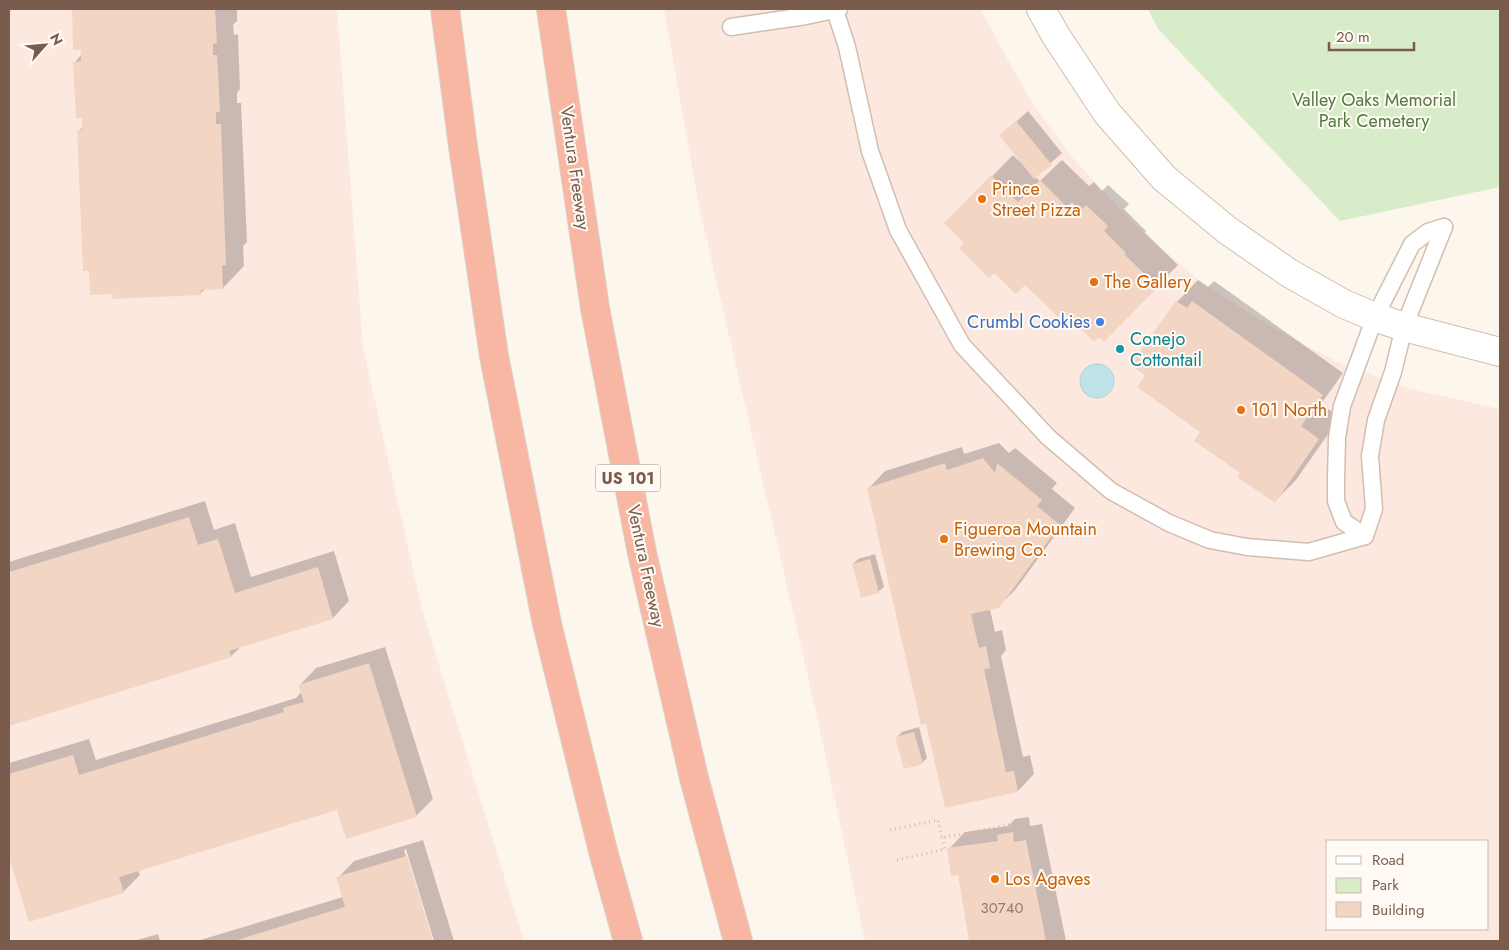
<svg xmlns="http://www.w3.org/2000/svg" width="1509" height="950" font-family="Jost,sans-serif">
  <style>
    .commercial { fill: #fde8e0; fill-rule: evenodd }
    .green { fill: #d8ecc9 }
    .water { fill: #bfe3e8; stroke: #a5d3da }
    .shadow { fill: #0003 }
    .building { fill: #f3d5c3 }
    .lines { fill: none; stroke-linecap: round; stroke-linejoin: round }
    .lane-casing { stroke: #d1beb0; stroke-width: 19 }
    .street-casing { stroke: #d1beb0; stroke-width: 30 }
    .highway-casing { stroke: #dad1cd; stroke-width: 30 }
    .path { stroke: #d9b8a5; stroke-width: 3; stroke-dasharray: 1 4; stroke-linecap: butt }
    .lane { stroke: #fff; stroke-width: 16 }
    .street { stroke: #fff; stroke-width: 28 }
    .highway { stroke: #f7b7a3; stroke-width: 28 }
    .food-dot { fill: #e8710a; stroke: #fffaf3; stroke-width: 2 }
    .shop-dot { fill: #3f7fe0; stroke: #fffaf3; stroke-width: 2 }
    .culture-dot { fill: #0f9aa8; stroke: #fffaf3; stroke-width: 2 }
    .labels { text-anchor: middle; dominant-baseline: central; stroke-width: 4; stroke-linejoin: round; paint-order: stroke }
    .number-label { font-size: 15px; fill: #987a6a }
    .shield { fill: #fffaf3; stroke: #a28b7f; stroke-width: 1 }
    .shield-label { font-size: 16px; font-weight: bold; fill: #7a5c4d }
    .park-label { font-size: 18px; fill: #537a41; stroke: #fffaf3 }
    .street-label { font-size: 18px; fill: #7a5c4d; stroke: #fffaf3 }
    .food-label { font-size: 18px; fill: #c56008; stroke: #fffaf3; text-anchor: start }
    .shop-label { font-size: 18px; fill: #366cbe; stroke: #fffaf3; text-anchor: end }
    .culture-label { font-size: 18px; fill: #0d838f; stroke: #fffaf3; text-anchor: start }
  </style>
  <rect width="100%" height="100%" fill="#fdf6ec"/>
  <!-- commercial -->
  <g class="commercial">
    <path d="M9,9H337L363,347L422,610L524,941H9Z"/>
    <path d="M664,9H981L1003,51L1033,104L1071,156L1131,221L1197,279L1270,326L1337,362L1410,389L1500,409V941H865L815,707L699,206ZM1328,841H1488V929H1328Z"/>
  </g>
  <!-- green -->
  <path class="green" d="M1148,9H1500V187L1340,221L1158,29Z"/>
  <!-- water -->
  <circle class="water" cx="1097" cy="381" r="17"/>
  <!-- shadow -->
  <g class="shadow">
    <path d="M73,9H237V21L233,25L234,35L238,34L240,89L237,93V103H241L247,242L243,246L244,266L223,288H206L200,294L114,293L79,131L83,126L75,62L82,54V49H75Z"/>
    <path d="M1028,111L1062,153L1035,177L1040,181L1062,160L1089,186L1094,182L1102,191L1108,185L1129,204L1124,209L1146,231L1145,233L1178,265L1104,340L1025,283L966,243L946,223L1013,155L1019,161L1020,160L1001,135Z"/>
    <path d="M1198,280L1208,287L1214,281L1343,373L1321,404L1340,417L1296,480L1275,501L1242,473L1147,375L1177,302Z"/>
    <path d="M999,443L1009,453L1015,448L1057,483L1052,489L1075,508L1015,590L998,607L990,609L995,632L1002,630L1006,650L1001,656L1023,757L1030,755L1034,774L1018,791L927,723L869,488L885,471L962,447L964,454Z"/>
    <path d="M205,501L214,530L235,523L251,577L334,551L349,601L333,618L242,646L231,656L9,725V562Z"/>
    <path d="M875,554L884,587L878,592L853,564L858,559Z"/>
    <path d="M385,647L433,799L416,816L338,808L138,870L140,875L123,892L29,921L9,853V763L89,739L96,760L296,698L302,691L300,685L316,668Z"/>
    <path d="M919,727L927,758L922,763L897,737L902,732Z"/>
    <path d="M1029,817L1030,826L1042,824L1066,941H971L959,874L949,849L965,832L1008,826L1015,819Z"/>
    <path d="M423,840L454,941H434L406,849L404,850L432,941H197L343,897L338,878L354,861Z"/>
    <path d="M158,934L160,941H134Z"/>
  </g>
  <!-- building -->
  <g class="building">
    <path d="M72,9H215L217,43L213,44V55H217L220,112H216V124H221L226,265H222L223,289L201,290V295L112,299L113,294L90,295L89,271H83L77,130H82V118H76L73,62L81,61V50H73Z"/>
    <path d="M1016,121L1052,165L1034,179L999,135Z"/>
    <path d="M991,175L1018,202L1040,180L1067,207L1072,202L1080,211L1086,205L1108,226L1104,231L1126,253L1124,254L1158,287L1104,342L1099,337L1094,342L1063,312L1058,317L1025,285L1016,294L994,273L989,278L959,248L964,243L944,223Z"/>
    <path d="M1176,301L1187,308L1192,301L1323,395L1301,426L1319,439L1275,503L1237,477L1240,473L1194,441L1200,432L1137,387L1145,375L1130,365Z"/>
    <path d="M983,458L995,473L997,463L1042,500L1037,506L1060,525L999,608L971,614L979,648L986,646L990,668L984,669L1006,772L1014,771L1018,792L945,808L926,724L921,725L867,488L945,463L947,470Z"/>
    <path d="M189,517L198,545L218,539L235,593L318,567L333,619L229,651L232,657L9,726V572Z"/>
    <path d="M870,559L879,593L861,598L852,564Z"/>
    <path d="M369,663L417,817L346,839L337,810L119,877L124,893L29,922L9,857V774L73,755L79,775L284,712L283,708L304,702L298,685Z"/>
    <path d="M914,732L923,764L904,769L895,737Z"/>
    <path d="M1013,832L1014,842L1026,840L1046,941H969L958,875L951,876L947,848L998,841L997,835Z"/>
    <path d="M407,856L433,941H234L345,907L336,877Z"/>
  </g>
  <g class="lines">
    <!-- lane casing -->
    <g class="lane-casing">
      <g id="lane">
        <path d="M835,10L847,47L870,151L898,230L962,345L1048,437L1111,491L1169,523L1210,540L1247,547L1309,552L1365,536"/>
        <path d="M731,27L806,16L839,9"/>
        <path d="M1365,536L1344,522L1336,501V479L1337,438L1342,406L1375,317L1412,244L1428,232L1444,227"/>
        <path d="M1365,536L1374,509L1370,456L1376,420L1393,372L1404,327L1444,227"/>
      </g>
    </g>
    <!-- street casing -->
    <g class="street-casing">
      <path id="street" d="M1041,9L1056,36L1107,113L1164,178L1227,230L1289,273L1344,304L1375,317L1404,327L1500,352"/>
    </g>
    <!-- highway casing -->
    <g class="highway-casing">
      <g id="highway">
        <path d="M445,9L463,146L494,356L547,624L603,851L628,941"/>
        <path d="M551,9L595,308L642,553L694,778L738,941"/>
      </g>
    </g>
    <!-- path -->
    <g class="path">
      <path d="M890,830L938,820L942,838L1028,821"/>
      <path d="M897,860L945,849L942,838"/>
    </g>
    <!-- lane -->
    <use href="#lane" class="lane"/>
    <!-- street -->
    <use href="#street" class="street"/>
    <!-- highway -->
    <use href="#highway" class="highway"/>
  </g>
  <!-- markers -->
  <g class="food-dot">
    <circle cx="982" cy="199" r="5"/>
    <circle cx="1094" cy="282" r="5"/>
    <circle cx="1241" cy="410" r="5"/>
    <circle cx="944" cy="539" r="5"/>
    <circle cx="995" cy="879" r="5"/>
  </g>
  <circle class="shop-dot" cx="1100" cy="322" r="5"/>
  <circle class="culture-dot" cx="1120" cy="349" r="5"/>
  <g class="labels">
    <!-- number labels -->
    <g class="number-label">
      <text x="1002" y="908">30740</text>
    </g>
    <!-- shield labels -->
    <rect class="shield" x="595.5" y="464.5" width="65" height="27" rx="4"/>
    <g class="shield-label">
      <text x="628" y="478">US 101</text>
    </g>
    <!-- park labels -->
    <g class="park-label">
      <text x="1374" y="100">Valley Oaks Memorial<tspan x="1374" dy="21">Park Cemetery</tspan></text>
    </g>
    <!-- street labels -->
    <g class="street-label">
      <text transform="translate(575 168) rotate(82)">Ventura Freeway</text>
      <text transform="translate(646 566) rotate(78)">Ventura Freeway</text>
    </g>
    <!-- food labels -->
    <g class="food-label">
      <text x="992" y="189">Prince<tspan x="992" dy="21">Street Pizza</tspan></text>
      <text x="1104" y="282">The Gallery</text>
      <text x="1251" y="410">101 North</text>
      <text x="954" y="529">Figueroa Mountain<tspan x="954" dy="21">Brewing Co.</tspan></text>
      <text x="1005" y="879">Los Agaves</text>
    </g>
    <!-- shop labels -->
    <g class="shop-label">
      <text x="1090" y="322">Crumbl Cookies</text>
    </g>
    <!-- culture labels -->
    <g class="culture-label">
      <text x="1130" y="339">Conejo<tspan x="1130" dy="21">Cottontail</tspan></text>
    </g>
  </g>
  <!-- border -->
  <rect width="1509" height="950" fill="none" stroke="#7a5c4d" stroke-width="20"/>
  <!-- legend -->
  <rect x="1326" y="840" width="162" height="90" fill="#fffaf3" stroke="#cabbb1"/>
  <rect x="1336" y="856" width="25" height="8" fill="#ffffff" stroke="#cabbb1"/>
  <text x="1372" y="865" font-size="15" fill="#7a5c4d">Road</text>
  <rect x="1336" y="878" width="25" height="15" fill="#d8ecc9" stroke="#cabbb1"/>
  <text x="1372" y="890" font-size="15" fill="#7a5c4d">Park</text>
  <rect x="1336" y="902" width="25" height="15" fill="#f3d5c3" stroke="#cabbb1"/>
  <text x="1372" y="915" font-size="15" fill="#7a5c4d">Building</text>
  <!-- north arrow -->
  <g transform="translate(45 45) rotate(63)" stroke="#fffaf3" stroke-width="4" paint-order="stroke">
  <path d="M0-4L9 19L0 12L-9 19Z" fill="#7a5c4d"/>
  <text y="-8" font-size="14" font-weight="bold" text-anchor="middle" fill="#7a5c4d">N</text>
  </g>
  <!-- scale -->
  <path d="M1329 42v8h85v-8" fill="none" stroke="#7a5c4d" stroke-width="2.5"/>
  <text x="1336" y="42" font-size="15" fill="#7a5c4d" stroke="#fffaf3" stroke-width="4" paint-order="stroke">20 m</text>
</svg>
